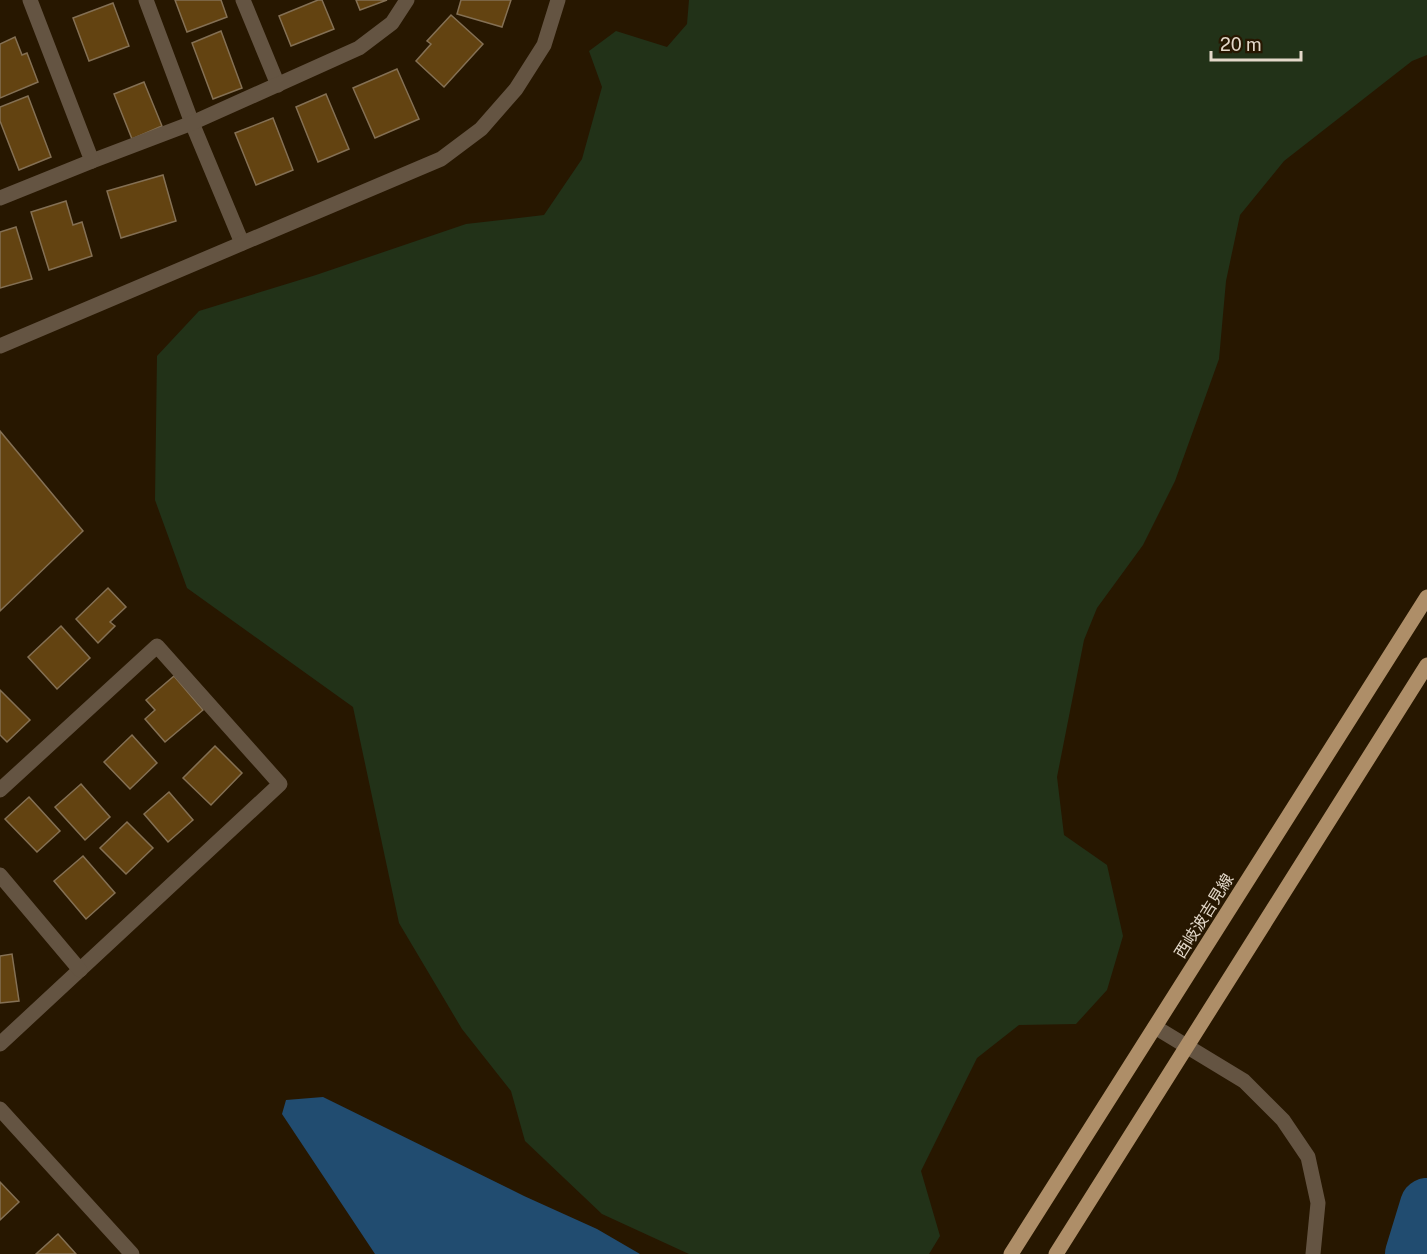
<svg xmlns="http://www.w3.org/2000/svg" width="1427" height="1254" font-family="'Public Sans','Noto Sans JP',sans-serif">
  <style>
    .green { fill: #223218 }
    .water { fill: #214c70 }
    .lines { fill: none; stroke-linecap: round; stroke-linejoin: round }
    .river { stroke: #214c70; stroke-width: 54 }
    .building { fill: #634311; stroke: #847054; stroke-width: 1.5 }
    .minor { stroke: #645442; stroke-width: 15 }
    .major { stroke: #ae8e68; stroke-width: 15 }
    .labels { text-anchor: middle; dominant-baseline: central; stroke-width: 4.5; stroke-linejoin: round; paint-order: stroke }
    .street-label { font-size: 16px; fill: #e3d8c9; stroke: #271700 }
  </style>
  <rect width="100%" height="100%" fill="#271700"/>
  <!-- green -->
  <path class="green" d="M689,0H1427V55L1412,61L1284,161L1240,215L1226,281L1219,359L1175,481L1143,545L1097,608L1084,640L1057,777L1064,835L1107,865L1123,936L1107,990L1076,1024L1019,1025L977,1058L921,1171L940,1236L929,1254H689L602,1214L525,1141L511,1091L462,1029L399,923L353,707L187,588L155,500L157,356L199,311L316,275L466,224L544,215L582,159L602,87L589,51L616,31L667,47L687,24Z"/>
  <!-- water -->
  <path class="water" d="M323,1097L524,1196L597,1229L640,1254H375L282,1114L286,1100Z"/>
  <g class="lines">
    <!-- river -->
    <path class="river" d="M1412,1254L1427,1205"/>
  </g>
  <!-- building -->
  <g class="building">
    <path d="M175,0H221L227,17L187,32Z"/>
    <path d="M318,0H322L334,29L291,46L279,16Z"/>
    <path d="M356,0H387L360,10Z"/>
    <path d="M461,0H511L502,27L457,14Z"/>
    <path d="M113,3L129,46L89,61L73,18Z"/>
    <path d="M451,15L483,44L444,87L416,61L431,44L427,41Z"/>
    <path d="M221,31L242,88L213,99L192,43Z"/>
    <path d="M15,37L22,55L27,53L38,82L0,98V44Z"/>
    <path d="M397,69L419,119L375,138L353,88Z"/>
    <path d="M144,82L162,126L132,139L114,94Z"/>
    <path d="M326,94L349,149L318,162L296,107Z"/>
    <path d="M28,96L51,157L19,170L0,121V107Z"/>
    <path d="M273,118L293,170L256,185L235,133Z"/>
    <path d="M163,175L176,221L121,238L107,191Z"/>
    <path d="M66,201L73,225L82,222L92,256L49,270L31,212Z"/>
    <path d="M16,227L32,279L0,288V232Z"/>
    <path d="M0,431L83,531L0,611Z"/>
    <path d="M108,588L126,607L110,622L115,626L98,643L76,619Z"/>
    <path d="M61,626L90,658L57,689L28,657Z"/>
    <path d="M174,676L203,710L165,742L145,719L155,710L146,700Z"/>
    <path d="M0,690L30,720L7,742L0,735Z"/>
    <path d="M132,735L157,763L130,789L104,762Z"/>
    <path d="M215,746L242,773L211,805L183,778Z"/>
    <path d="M81,784L110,817L85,840L55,807Z"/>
    <path d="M169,792L193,820L168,842L144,814Z"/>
    <path d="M29,797L60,831L37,852L5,819Z"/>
    <path d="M127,822L153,848L126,874L100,848Z"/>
    <path d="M83,856L115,893L86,919L54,881Z"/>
    <path d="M12,954L19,1001L0,1003V956Z"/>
    <path d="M0,1182L19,1202L0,1220Z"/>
    <path d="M58,1234L76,1254H36Z"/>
  </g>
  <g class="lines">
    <!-- minor -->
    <g class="minor">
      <path d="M146,0L192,123L242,243"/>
      <path d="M243,0L278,85"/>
      <path d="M92,161L192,123L359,48L392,23L407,0"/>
      <path d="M0,198L92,161L30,0"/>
      <path d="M0,346L441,159L481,129L516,89L544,45L558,0"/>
      <path d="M0,790L157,646L280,784L0,1044"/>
      <path d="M0,875L80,970"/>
      <path d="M1155,1027L1244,1081L1283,1120L1308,1157L1318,1203L1313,1254"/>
      <path d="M0,1109L132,1254"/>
    </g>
    <!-- major -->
    <g class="major">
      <path d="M1011,1254L1427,597"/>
      <path d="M1056,1254L1427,665"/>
    </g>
  </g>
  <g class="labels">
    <!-- street labels -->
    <g class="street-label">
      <text transform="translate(1204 916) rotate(-58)">西岐波吉見線</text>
    </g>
  </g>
  <!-- scale -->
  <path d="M1211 51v9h90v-9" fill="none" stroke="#e3d8c9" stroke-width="3"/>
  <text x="1220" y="51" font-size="18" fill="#e3d8c9" stroke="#271700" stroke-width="4.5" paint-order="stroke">20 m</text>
</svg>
